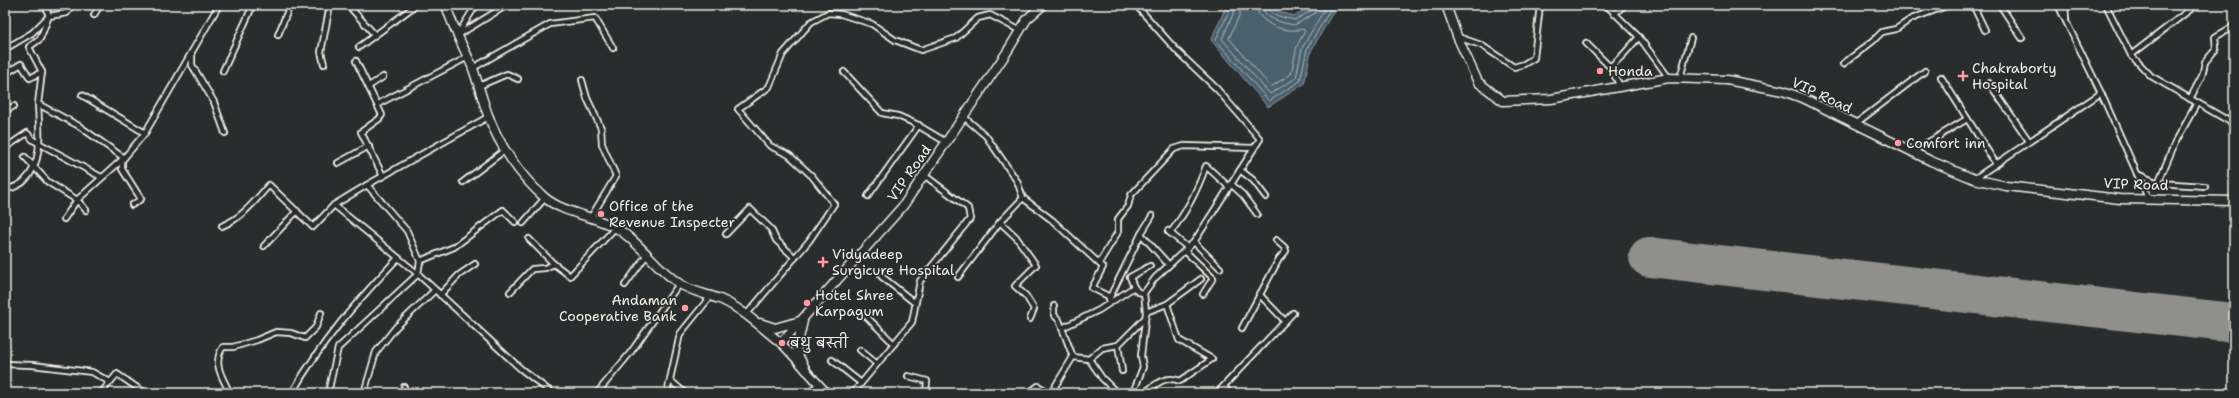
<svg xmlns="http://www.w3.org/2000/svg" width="2239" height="398" font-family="'Shantell Sans','Playpen Sans Deva',sans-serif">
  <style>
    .water { fill: #4a606e; stroke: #8e9a9f }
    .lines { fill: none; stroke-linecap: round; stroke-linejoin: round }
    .shore { stroke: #b0b7b7; stroke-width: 1 }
    .runway { stroke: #8f8f8b; stroke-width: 40 }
    .street-casing { stroke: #f4f1e8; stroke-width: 8 }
    .primary-casing { stroke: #f4f1e8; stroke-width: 10 }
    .highway-casing { stroke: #f4f1e8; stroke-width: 11 }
    .street { stroke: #2a2d2e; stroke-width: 4.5 }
    .primary { stroke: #2a2d2e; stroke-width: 7 }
    .highway { stroke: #2a2d2e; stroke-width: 8 }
    .poi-dot { fill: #ff9aa2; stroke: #2a2d2e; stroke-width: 1.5 }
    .labels { text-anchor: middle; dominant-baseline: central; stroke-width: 3.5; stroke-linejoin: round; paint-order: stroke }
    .poi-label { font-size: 14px; fill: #f4f1e8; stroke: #2a2d2e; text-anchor: start }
    .street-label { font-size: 14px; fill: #f4f1e8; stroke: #2a2d2e }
  </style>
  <rect width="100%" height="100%" fill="#2a2d2e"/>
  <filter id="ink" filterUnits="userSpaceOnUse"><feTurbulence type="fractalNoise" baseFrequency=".025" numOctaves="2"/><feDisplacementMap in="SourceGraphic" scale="8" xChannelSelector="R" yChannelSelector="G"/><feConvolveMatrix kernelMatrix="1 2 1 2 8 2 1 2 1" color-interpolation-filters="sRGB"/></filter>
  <g filter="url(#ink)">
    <!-- water -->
    <path class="water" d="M1225,5H1269L1279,12L1295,16L1312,5H1337L1311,51L1304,84L1268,107L1211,40L1225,9Z"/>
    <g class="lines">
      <!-- shore -->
      <g class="shore">
        <path d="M1229,5V11L1216,40L1269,101L1300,81L1307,49L1333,5"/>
        <path d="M1234,5V12L1222,39L1270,94L1296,78L1302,48L1327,5"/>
        <path d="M1240,5V14L1229,38L1271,87L1291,74L1297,46L1305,31L1303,29C1287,34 1257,24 1256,5"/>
        <path d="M1262,5C1263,20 1284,23 1295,25L1315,13L1318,5"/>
        <path d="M1267,5C1269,16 1286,18 1295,20L1312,10L1313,5"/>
      </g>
      <!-- runway -->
      <path class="runway" d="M1649,257L2234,323"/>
      <!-- street casing -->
      <g class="street-casing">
        <g id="street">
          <path d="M49,5L47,11L49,16L40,39L29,47L42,72L38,104L79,126L124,158L145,133"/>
          <path d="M348,5L375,35"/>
          <path d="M1606,5L1639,37L1669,78"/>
          <path d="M1973,5L1985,30"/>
          <path d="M2000,5L2022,38"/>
          <path d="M2058,5L2101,93L2148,198"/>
          <path d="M2065,5L2066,19"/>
          <path d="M2106,5L2131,55L2151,76L2234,124"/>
          <path d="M1614,14L1625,5"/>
          <path d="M94,15L100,5"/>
          <path d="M458,34L476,5"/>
          <path d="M278,35L290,5"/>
          <path d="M458,35L507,5"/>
          <path d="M1458,37L1481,45L1514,67L1524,64L1534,58L1540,5"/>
          <path d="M1586,43L1610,67L1621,88"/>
          <path d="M359,47L416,5"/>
          <path d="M5,49L32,33L49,16L67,13L72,5"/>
          <path d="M192,54V65L214,102L225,133"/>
          <path d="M2131,55L2196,5"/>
          <path d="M356,61L382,115L379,119L361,132L383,176"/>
          <path d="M324,64L321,52L330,5"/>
          <path d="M1843,64L1873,41L1882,32L1896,29L1911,19L1949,5"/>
          <path d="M1610,67L1623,55L1639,37"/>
          <path d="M473,68L550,24L595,18L613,48"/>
          <path d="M223,71L253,5"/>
          <path d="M844,72L882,113L898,116L914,123L946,142"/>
          <path d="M5,74L21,64L30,78L42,72"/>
          <path d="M1941,77L1996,164"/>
          <path d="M1680,78L1691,38"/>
          <path d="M582,80L587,98L601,128L602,144L616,176L591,217"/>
          <path d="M1989,83L2029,141"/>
          <path d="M369,86L383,77"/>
          <path d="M479,86L507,74L518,79"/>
          <path d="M82,95L145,133L219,5"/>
          <path d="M2190,99L2202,76L2205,62L2216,49L2215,37L2234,26"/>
          <path d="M378,104L468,57"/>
          <path d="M5,111L14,106"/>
          <path d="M488,117L367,185L407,231L420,261L418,274L521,369L552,393"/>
          <path d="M964,117L986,136L1017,181L1023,198L1052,220L1103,267L1092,288L1110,297"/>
          <path d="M1855,124L1925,71"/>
          <path d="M5,148L27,133L33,140L101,177"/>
          <path d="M1912,152L1967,119"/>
          <path d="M25,157L48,182L77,200L124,158"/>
          <path d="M122,161V169L141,199L132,205"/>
          <path d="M338,163L369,146"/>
          <path d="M1240,170L1253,180L1266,197"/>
          <path d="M2137,174L2158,183L2205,186"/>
          <path d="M1974,179L2101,93"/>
          <path d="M463,182L505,150"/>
          <path d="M2158,183L2175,143L2197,103"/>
          <path d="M1231,184L1243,195L1257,214"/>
          <path d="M5,187L12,188C16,186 22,184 25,180C44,162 39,128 38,104"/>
          <path d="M868,196L919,125"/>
          <path d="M1023,198L1000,222L1016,237L1036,265L1015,286L1026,296L1034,309L1030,319"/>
          <path d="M1152,216L1141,234L1169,265"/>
          <path d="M64,219L77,200L86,210"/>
          <path d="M523,223L545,198"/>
          <path d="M222,226C243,217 254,202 269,185L313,227L334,205"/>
          <path d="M1168,231L1188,248"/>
          <path d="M1170,233C1187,212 1197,191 1206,166L1229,187"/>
          <path d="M726,234L750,209L771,229L776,240L795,258"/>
          <path d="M529,239L554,264L570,276L615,228"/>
          <path d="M1194,242L1220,268"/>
          <path d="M264,246L297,211"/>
          <path d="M1185,251L1213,278L1203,294"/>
          <path d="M420,261L454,247L503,210L515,222"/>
          <path d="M1099,263L1118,232V219L1128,206L1131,195L1174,149L1184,146L1254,148"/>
          <path d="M881,276L915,303"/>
          <path d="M958,277L1000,222"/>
          <path d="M625,285L646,256"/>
          <path d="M1134,287L1138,292L1144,293"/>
          <path d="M510,292L532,269L545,268L554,264"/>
          <path d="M1259,294L1285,321"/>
          <path d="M440,295L459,275L475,264"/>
          <path d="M1109,299L1141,234"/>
          <path d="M1146,312L1167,304L1201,279"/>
          <path d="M746,315L809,241L834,204L812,176L789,155L770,146L738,109L769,87L783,54L811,22L828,13L841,14L872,24L895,40L921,50L956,38L978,18L990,15L1019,30"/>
          <path d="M866,316L894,344"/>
          <path d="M1062,328L1099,310L1134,287L1130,277L1150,266"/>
          <path d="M1242,328L1279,259L1286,251L1285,248L1276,240"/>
          <path d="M1118,345L1122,371"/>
          <path d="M860,350L877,364"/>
          <path d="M1073,357L1089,359L1102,348L1118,345L1145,318"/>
          <path d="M1089,359L1102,378L1117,393"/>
          <path d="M832,360L861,383"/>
          <path d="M5,364L32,365L92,372L110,382"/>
          <path d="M908,376L927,381L926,393"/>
          <path d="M671,381L685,393"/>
          <path d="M1224,386L1229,393"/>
          <path d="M101,393L117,374L145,393"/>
          <path d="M230,393C222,377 212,363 223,347H233L257,340L276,332L291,333L305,338L316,327L321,313"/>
          <path d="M292,393C321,342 358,300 398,258"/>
          <path d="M328,393L338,348L418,274L334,205L367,185"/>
          <path d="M364,393L376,352L396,327L435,290"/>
          <path d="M403,393L404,387"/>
          <path d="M597,393L631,352L679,284"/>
          <path d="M667,393L680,334L710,297"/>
          <path d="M809,393L819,384"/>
          <path d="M853,393L912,322L920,281L970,219L968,208L924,175"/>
          <path d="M1029,393L1038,386L1050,393"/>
          <path d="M1051,393L1073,357L1059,320L1054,315V306"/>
          <path d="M1133,393L1143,367L1141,356L1146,312L1144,293L1155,278L1194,242L1260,139L1217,89L1178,52L1136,5"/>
          <path d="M1144,393C1156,384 1165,375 1180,381L1212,359L1179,340L1167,304"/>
          <path d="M1217,393L1293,313"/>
        </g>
      </g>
      <!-- primary casing -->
      <g class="primary-casing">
        <path id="primary" d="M781,343L827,393"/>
      </g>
      <!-- highway casing -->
      <g class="highway-casing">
        <g id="highway">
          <path d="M446,5C452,26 463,46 472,66C478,82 482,99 488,115C499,145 520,176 544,197C562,213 595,216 616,228C640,242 655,267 677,282C690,292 708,294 722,300C744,310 762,328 781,343L903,206L1007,52L1027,19L1043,5"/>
          <path d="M1446,5L1457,36L1478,82L1503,101L1551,99L1669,78L1727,80L1783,91L1805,99L1931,161L1974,179L2006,186L2120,199L2234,201"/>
          <path d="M803,321L796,351L806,370"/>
          <path d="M760,323L775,328L800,321"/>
        </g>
      </g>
      <!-- street -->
      <use href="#street" class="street"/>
      <!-- primary -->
      <use href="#primary" class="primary"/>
      <!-- highway -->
      <use href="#highway" class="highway"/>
    </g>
  </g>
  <!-- markers -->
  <g class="poi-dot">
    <circle cx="1600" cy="71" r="4"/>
    <path d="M1961 70h4v4h4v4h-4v4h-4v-4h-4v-4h4z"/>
    <circle cx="1898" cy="143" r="4"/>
    <circle cx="601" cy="214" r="4"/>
    <path d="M821 256h4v4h4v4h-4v4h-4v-4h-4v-4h4z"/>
    <circle cx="807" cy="303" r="4"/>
    <circle cx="685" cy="308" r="4"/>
    <circle cx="782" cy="343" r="4"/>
  </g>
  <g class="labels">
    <!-- poi labels -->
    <g class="poi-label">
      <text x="1972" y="68">Chakraborty<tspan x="1972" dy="16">Hospital</tspan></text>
      <text x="1608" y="71">Honda</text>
      <text x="1906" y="143">Comfort inn</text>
      <text x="609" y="206">Office of the<tspan x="609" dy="16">Revenue Inspecter</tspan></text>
      <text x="832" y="254">Vidyadeep<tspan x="832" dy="16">Surgicure Hospital</tspan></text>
      <text x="815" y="295">Hotel Shree<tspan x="815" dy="16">Karpagum</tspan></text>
      <text x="677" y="300" text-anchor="end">Andaman<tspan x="677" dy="16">Cooperative Bank</tspan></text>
      <text x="790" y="343">बथु बस्ती</text>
    </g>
    <!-- street labels -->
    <g class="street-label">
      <text transform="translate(1822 95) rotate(25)">VIP Road</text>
      <text transform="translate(909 173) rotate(-55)">VIP Road</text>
      <text transform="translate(2136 184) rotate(2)">VIP Road</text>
    </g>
  </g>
  <!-- margin -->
  <rect width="2239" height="398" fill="none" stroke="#2a2d2e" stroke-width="20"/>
  <rect x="10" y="10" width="2219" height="378" fill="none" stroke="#f4f1e8" stroke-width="1.5" filter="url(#ink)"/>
</svg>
